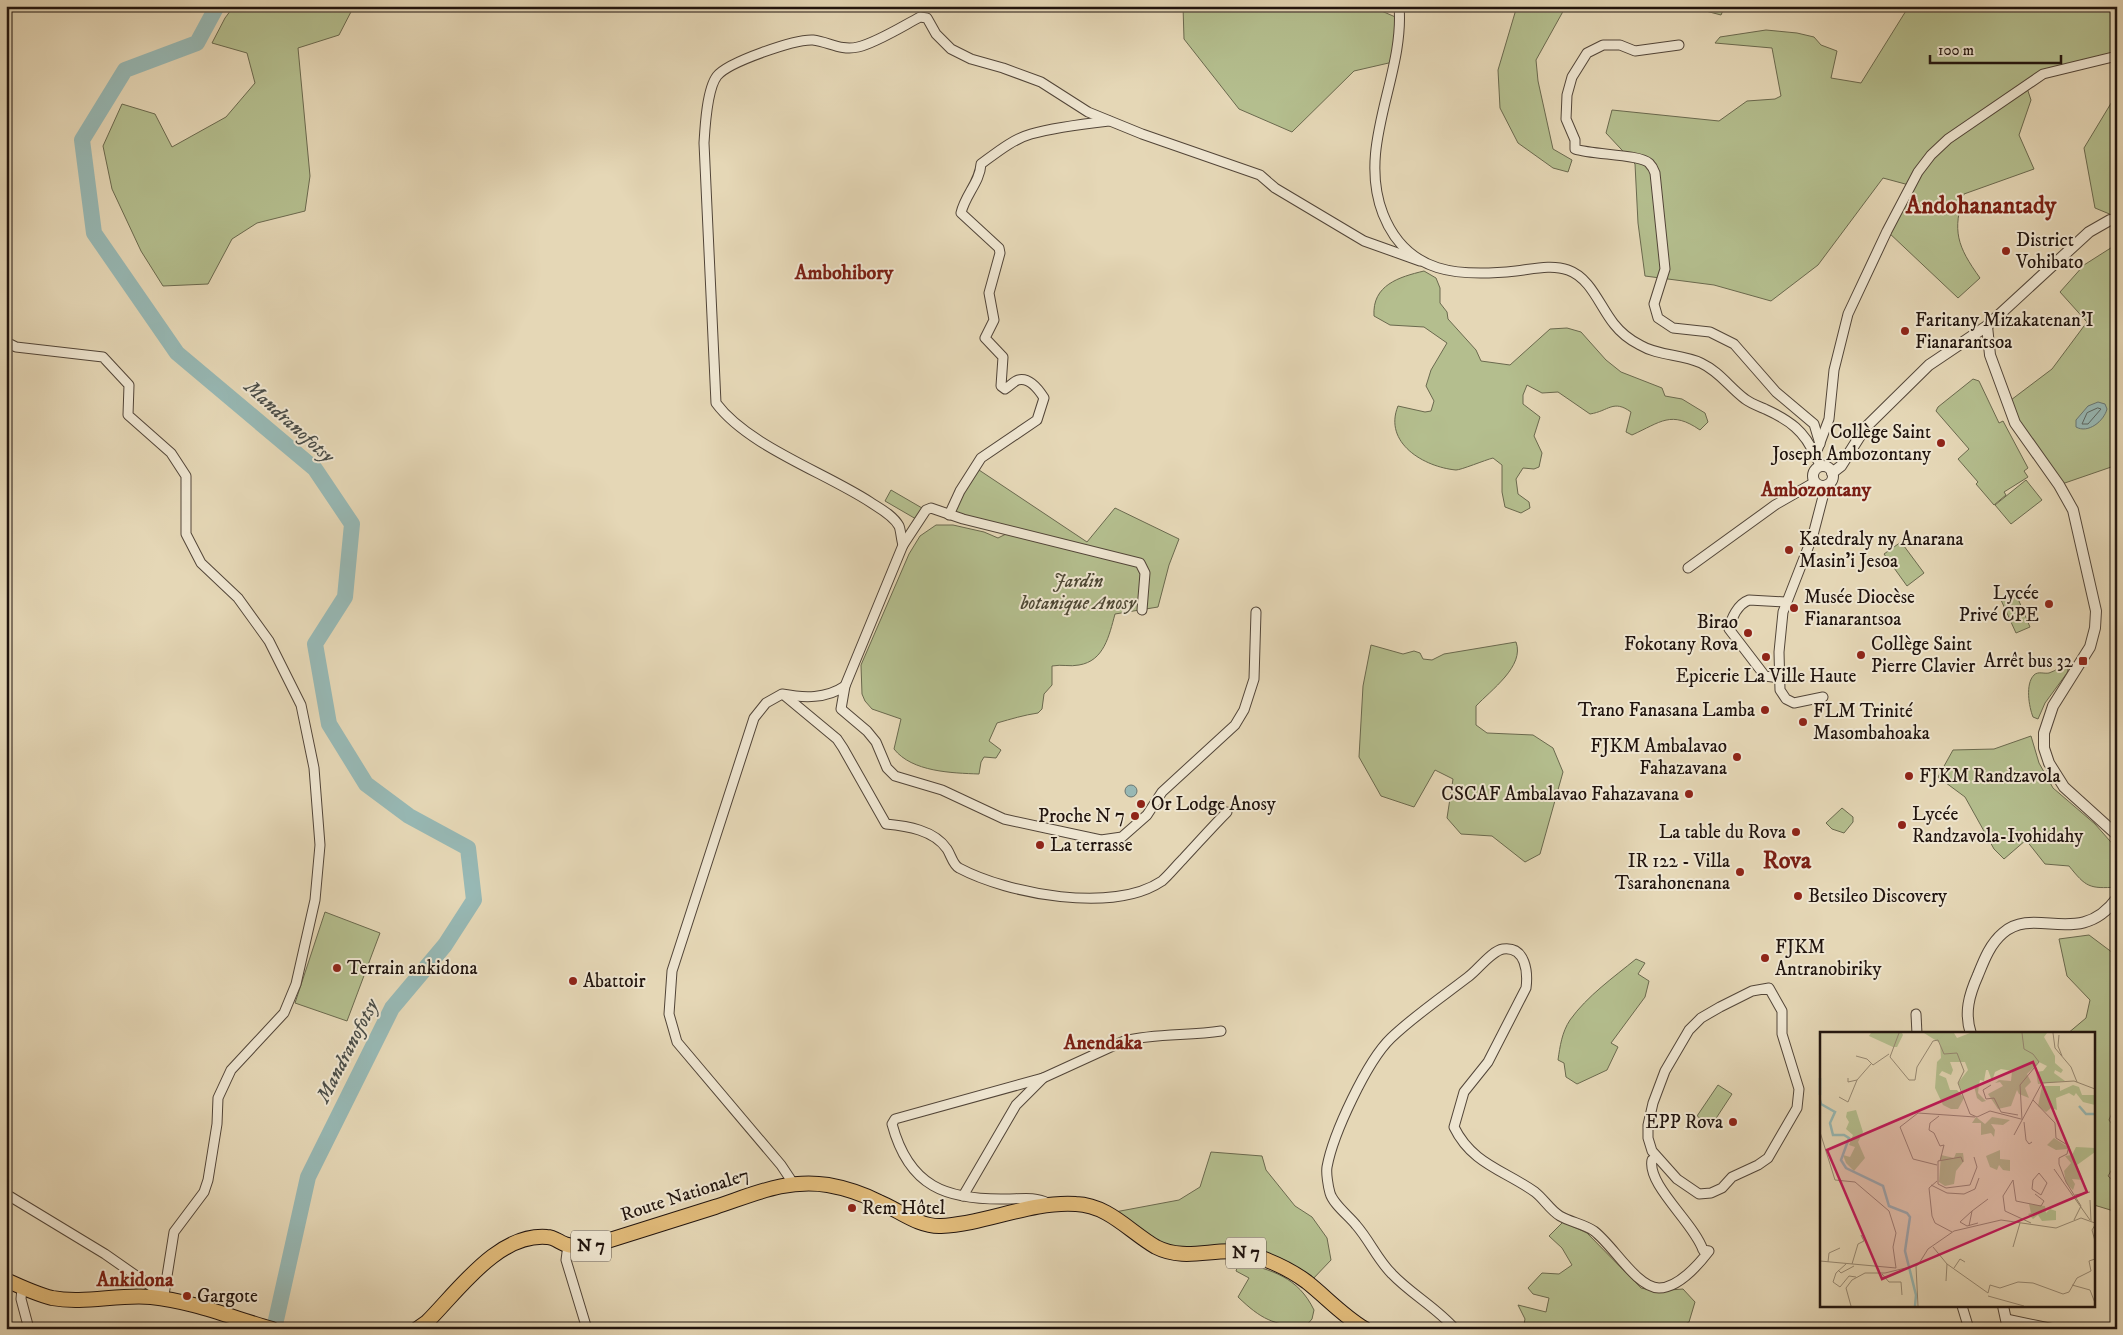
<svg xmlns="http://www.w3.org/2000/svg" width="2123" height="1335" font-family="'IM FELL DW Pica',serif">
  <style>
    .green { fill: #b4be8e; stroke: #6a694e }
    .water { fill: #97b8b4; stroke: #687672 }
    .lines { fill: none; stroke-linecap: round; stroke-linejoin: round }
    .shore { stroke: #5c6661; stroke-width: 1 }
    .river { stroke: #97b8b4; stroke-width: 16 }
    .minor-casing { stroke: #524538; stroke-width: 11 }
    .tertiary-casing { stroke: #524538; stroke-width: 12 }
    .primary-casing { stroke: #21140e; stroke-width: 16 }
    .minor { stroke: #eee5d0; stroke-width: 9 }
    .tertiary { stroke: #eee5d0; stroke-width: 10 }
    .primary { stroke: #e2bc7b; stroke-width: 14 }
    .poi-dot { fill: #8f2418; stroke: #eee5d0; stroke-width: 2 }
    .labels { text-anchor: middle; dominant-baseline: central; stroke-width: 4; stroke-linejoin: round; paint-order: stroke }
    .shield { fill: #eee5d0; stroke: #5e5348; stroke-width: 1 }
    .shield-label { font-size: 18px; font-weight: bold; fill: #21140e }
    .poi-label { font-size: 19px; fill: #21140e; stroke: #eee5d0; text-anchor: start }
    .park-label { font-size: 19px; font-style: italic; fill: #4d4734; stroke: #eee5d0 }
    .street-label { font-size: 19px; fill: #21140e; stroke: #eee5d0 }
    .neighbourhood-label { font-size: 20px; font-weight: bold; fill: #7a1f14; stroke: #eee5d0 }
    .water-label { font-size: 20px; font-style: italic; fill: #4a4d48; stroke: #eee5d0 }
    .district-label { font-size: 24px; font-weight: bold; fill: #7a1f14; stroke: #eee5d0 }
    .inset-river { fill: none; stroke: #97b8b4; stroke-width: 2.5 }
    .inset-road { fill: none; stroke: #978973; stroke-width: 1 }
    .view { fill: #c2185b; fill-opacity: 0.15; stroke: #c2185b; stroke-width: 2.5 }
    .inset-edge { fill: none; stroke: #21140e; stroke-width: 2.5 }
  </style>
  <rect width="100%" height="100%" fill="#e5d7b6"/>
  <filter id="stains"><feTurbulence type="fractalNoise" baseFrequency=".004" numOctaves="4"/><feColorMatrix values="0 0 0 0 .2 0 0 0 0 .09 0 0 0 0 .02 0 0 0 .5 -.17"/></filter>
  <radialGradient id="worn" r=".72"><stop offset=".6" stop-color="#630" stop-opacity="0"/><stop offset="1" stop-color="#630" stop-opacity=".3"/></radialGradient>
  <!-- green -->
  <g class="green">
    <path d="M234,6H354L339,35L298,48L310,176L305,211L257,223L232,239L208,284L163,286L141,251L112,189L103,146L122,104L155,114L172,147L226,117L255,83L247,53L212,43L225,18Z"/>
    <path d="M1183,6H1370L1400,19L1393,62L1354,71L1292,132L1239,109L1184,39Z"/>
    <path d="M1517,6H1566L1536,60L1538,81L1553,149L1572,160L1568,172L1553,168L1518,143L1500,108L1498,70Z"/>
    <path d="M1702,6H1725L1721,15L1702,10Z"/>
    <path d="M1909,6H2117V56L2061,69L2026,85L2031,100L2019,135L2034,169L1964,194C1952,231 1957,246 1980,278L1958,298L1887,231L1909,185L1883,178L1818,265L1771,301L1714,285L1645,276L1638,223L1635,164L1606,133L1612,110L1719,121L1747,101L1775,99L1781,96L1772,48L1715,43L1720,37L1766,30L1797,33L1814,37L1821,45L1837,51L1831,78L1861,83Z"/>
    <path d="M2116,95L2117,214L2112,215L2095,208L2084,148Z"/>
    <path d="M2117,244V465L2059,485L2007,403L2052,369L2087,322L2060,292L2084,265Z"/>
    <path d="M1424,271L1436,278L1440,288V303L1447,312L1448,319L1476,350L1481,361L1510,365L1550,329L1567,328L1581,332L1606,360L1621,372L1662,388L1665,396L1682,399L1705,413L1708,422L1700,430C1671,410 1661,422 1632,435L1626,432L1631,412C1613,399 1609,411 1590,414L1558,392L1542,393L1527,385L1523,395V404L1540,417L1534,436L1542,453L1539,467L1534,469L1523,468L1516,479L1518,494L1529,502L1530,508L1521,513L1505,507L1502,492V465L1493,458C1485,460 1461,470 1456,470C1424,467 1383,443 1398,406L1425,412L1431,411L1434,401L1426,386L1431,370L1447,343L1424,327L1390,325L1374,316C1372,285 1399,277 1424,271Z"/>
    <path d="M1973,379L1979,381L1999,423L2003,421L2028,468L2024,471L2028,477L2004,492L2006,495L1994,505L1976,484L1978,482L1958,459L1969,449L1936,411L1938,407Z"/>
    <path d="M979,470L1087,542L1115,508L1179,539L1169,565L1158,607L1115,614C1109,636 1104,661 1079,665C1070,667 1062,664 1052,666V685L1044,694L1042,709L1038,713C1024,715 1011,719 997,723L989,741L1001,750L996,758L984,757L981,762L979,774C952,773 912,772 894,749L901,719L872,709L865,701L862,694L861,665L909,554L920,536L936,525H953L984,532L998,538L1012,531L952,512L975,471Z"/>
    <path d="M2026,480L2042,500L2011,524L1995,505Z"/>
    <path d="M891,490L922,508L916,519L885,501Z"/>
    <path d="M1901,542L1924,573L1907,586L1884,554Z"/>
    <path d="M2016,594L2030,627L2016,633L2001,600Z"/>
    <path d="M1516,642C1525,666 1491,690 1476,706V725L1487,733L1533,735L1553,748L1563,772L1540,854L1525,862L1492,836L1461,834L1447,818L1453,779L1435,770L1414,807L1381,796L1359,757L1363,686L1371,645L1403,654L1414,651L1420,653L1423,659L1432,660L1444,654Z"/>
    <path d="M2070,663L2067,673L2045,703L2038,719L2033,717C2029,707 2025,684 2034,675C2038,671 2044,674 2049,673C2056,671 2062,665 2070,663Z"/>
    <path d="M2031,736L2039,763L2053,788L2095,824L2117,849V887C2089,889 2086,887 2069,866L2045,864L2026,840L2004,859L1994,849L1965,797L1938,777L1953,750L1994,749Z"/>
    <path d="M1842,808L1853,817V822L1844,833L1832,829L1826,823Z"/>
    <path d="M325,912L380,933L347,1021L295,1003Z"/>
    <path d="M2089,935L2117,956V1101L2109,1120C2122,1137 2120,1158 2108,1176L2117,1184V1212L2094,1205V1034H2067L2086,1018L2090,1000L2067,976L2059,939Z"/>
    <path d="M1636,959L1645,963L1638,974L1649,981L1645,997L1611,1043L1618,1047L1607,1070L1577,1084L1566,1077L1564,1063L1558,1060C1560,1046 1562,1032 1570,1020C1587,996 1614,977 1636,959Z"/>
    <path d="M1718,1085L1732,1094L1711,1126L1697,1116Z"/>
    <path d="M1211,1152L1262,1156L1266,1170L1295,1206L1312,1217L1327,1238L1331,1260L1311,1281L1272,1258L1168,1251L1115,1212L1179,1200L1200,1187Z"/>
    <path d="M1563,1222L1587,1233L1641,1288L1655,1291L1683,1289L1695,1302L1689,1322L1676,1329H1523L1525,1319L1518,1305L1546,1312L1549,1298L1533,1294L1528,1288L1542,1273L1559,1274L1572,1265L1562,1248L1549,1236Z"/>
    <path d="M1239,1262C1272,1270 1298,1277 1314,1310L1312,1319L1305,1327C1273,1325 1261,1319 1238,1297L1249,1278L1236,1271Z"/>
  </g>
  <!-- water -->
  <g class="water">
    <path d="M2098,402L2105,404L2107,409C2104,421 2088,434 2076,427V420L2088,406Z"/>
    <circle cx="1131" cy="791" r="6"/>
  </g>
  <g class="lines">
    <!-- shore -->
    <path class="shore" d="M2098,408L2101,409L2088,424H2082L2087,413Z"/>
    <!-- river -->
    <path class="river" d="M217,6L197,43L125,70L82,140L94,233L177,353L315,469L352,524L345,597L315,644L329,724L366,784L409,816L468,848L474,900L445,945L392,1008L308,1177L274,1329"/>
    <!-- minor casing -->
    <g class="minor-casing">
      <g id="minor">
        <path d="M1399,6C1405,76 1356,145 1383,214C1407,275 1460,277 1516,271C1533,269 1552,264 1568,270C1591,278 1600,307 1614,324C1621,333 1630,340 1640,345C1658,356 1682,354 1701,363C1720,372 1729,387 1745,399C1750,403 1758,406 1765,409C1789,420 1805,431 1815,456"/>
        <path d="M1679,45L1635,51L1620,45H1603L1587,53L1572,77L1567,95L1566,119L1575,140V149C1592,155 1639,154 1649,163C1652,166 1654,170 1655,173L1665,269L1654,304L1658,318L1673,328L1710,332L1734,344L1776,392L1814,424L1820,444"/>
        <path d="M6,342L16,347L103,357L129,385L128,415L171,453L186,476V534L201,563L238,598L269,641L301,705L314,768L320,845L315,900L296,984L284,1013L231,1070L218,1098L217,1124L208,1180L204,1192L174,1232L164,1295"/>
        <path d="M1821,466L1815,456L1829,419L1834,370L1848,314L1887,231L1918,172L1931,155L1948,139L2043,74L2117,56"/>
        <path d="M949,515L960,491L981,458L1037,420L1044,398C1039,390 1029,377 1018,380C1014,381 1009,387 1005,389L1001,386L1003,357L985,338L994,320L989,293L1000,253L999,248L961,213C965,195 980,182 981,164C996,153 1013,139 1031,134C1056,127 1083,124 1109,121"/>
        <path d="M903,545C901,539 901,531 899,526C893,515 879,508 870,502C824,472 748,446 716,403L704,143C705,126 707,89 717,76C728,62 795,39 813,40C829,42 841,51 858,47C876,43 903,26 920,17L927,18L936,34L951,49L971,59L1003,68L1041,82L1088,112L1142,134L1260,175L1275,188L1364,241L1420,261"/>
        <path d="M1688,568L1775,505L1815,482"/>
        <path d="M1142,610L1145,573L1140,563L963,519L931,508L926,510L903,545L845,686L841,709L867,731L876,742L887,768L895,776L942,790L1004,819L1101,840L1122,837L1147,815L1162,792L1235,725L1244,710L1254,679L1256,612"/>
        <path d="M1780,678L1765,676L1729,629C1731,618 1738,604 1749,600L1785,602"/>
        <path d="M784,695L837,739L843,748L886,824C907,826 934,830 947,849C951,855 953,865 959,868C1008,894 1113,914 1162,881C1169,875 1176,866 1183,859C1198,843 1212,827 1227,812"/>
        <path d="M1823,697L1794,703L1786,699L1780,690L1779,652L1783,612L1813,535L1826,485"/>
        <path d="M1769,988L1782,1011V1034L1799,1089L1797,1108L1768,1158L1758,1165L1732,1177L1722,1188L1711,1193L1699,1194L1677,1179L1652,1151L1648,1138V1125L1653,1103L1665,1071L1689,1030L1701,1018L1720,1007L1752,991Z"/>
        <path d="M1916,1014L1917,1034"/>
        <path d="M1043,1078L895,1119L892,1124C909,1187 946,1200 1006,1199C1020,1199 1035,1196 1048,1203"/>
        <path d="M793,1183L781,1165L677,1042L669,1014L672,971L754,718L766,703L782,694C804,698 826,699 845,686"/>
        <path d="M6,1194L105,1254L168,1298"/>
        <path d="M963,1196L1016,1105L1043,1078L1124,1041C1155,1033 1189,1036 1221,1031"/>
        <path d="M568,1245L566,1260L587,1329"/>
        <path d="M22,1288L21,1299L29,1329"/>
        <path d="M1962,1306L1969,1329"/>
        <path d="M2006,1319L2054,1329"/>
        <path d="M1455,1329C1437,1308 1411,1294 1392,1274C1377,1259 1370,1241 1356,1225C1349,1216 1333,1204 1330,1193C1328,1186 1326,1173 1327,1167C1333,1134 1367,1061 1391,1038C1414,1016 1442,997 1468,977C1478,970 1491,951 1503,949C1526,946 1528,973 1526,988L1488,1062L1464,1092L1454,1127C1472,1164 1504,1170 1535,1192C1544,1199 1550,1210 1560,1216C1570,1222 1584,1224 1594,1231C1613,1245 1636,1287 1659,1288C1678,1288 1699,1264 1709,1251L1703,1250C1694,1223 1647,1185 1652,1160L1656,1158"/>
      </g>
    </g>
    <!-- tertiary casing -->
    <g class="tertiary-casing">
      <g id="tertiary">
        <path d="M1987,326L1990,355L2015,423L2059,485L2073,510L2096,611L2095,628L2090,647L2053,706L2044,733V748L2049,763L2064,787L2117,835"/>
        <circle cx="1823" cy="476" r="10"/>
        <path d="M1832,473L1841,466L1865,428L1929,365L1987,326L2089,232L2110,220H2117"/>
        <path d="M1971,1034C1964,1013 1969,995 1978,975C1984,960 1990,944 2003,933C2035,905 2080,949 2117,898"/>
        <path d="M2003,1306L2008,1329"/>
      </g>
    </g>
    <!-- primary casing -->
    <g class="primary-casing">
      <g id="primary">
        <path d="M6,1280C21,1287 36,1294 52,1298C84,1304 118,1294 151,1297C192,1301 233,1318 272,1329"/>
        <path d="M417,1329L427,1322C459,1290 498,1233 547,1237C555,1237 561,1244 568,1245C575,1247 584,1246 591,1246C632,1233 674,1220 715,1207C752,1195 787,1178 828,1185C845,1188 863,1194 879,1202C899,1210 918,1227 941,1226C986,1224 1030,1201 1076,1204C1108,1205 1130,1232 1156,1247C1187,1263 1219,1245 1250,1254C1269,1260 1291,1270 1307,1282C1326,1297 1343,1316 1365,1329"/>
      </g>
    </g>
    <!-- minor -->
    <use href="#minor" class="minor"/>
    <!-- tertiary -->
    <use href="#tertiary" class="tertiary"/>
    <!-- primary -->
    <use href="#primary" class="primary"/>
  </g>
  <!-- markers -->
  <g class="poi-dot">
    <circle cx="2006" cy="251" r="5"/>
    <circle cx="1905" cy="331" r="5"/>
    <circle cx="1941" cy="443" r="5"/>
    <circle cx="1789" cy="550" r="5"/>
    <circle cx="2049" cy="604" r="5"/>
    <circle cx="1794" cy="608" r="5"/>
    <circle cx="1748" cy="633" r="5"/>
    <circle cx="1861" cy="655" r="5"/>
    <circle cx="1766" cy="657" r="5"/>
    <rect x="2078" y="656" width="10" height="10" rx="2.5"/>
    <circle cx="1765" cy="710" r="5"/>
    <circle cx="1803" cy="722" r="5"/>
    <circle cx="1737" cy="757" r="5"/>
    <circle cx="1909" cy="776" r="5"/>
    <circle cx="1689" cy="794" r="5"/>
    <circle cx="1141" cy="804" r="5"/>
    <circle cx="1135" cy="816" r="5"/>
    <circle cx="1902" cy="825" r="5"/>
    <circle cx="1796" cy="832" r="5"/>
    <circle cx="1040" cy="845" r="5"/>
    <circle cx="1740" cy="872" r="5"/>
    <circle cx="1798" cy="896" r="5"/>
    <circle cx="1765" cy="958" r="5"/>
    <circle cx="337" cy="968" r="5"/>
    <circle cx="573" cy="981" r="5"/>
    <circle cx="1733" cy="1122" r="5"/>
    <circle cx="852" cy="1208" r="5"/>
    <circle cx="187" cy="1296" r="5"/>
  </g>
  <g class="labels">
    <!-- shield labels -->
    <g class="shield">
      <rect x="571" y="1230.5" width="40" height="31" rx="4"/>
      <rect x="1226" y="1237.5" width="40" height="31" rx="4"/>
    </g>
    <g class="shield-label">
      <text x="591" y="1246">N 7</text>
      <text x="1246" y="1253">N 7</text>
    </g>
    <!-- poi labels -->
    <g class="poi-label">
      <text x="2016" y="240">District<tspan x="2016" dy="22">Vohibato</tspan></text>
      <text x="1915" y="320">Faritany Mizakatenan'I<tspan x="1915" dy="22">Fianarantsoa</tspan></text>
      <text x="1931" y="432" text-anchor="end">Collège Saint<tspan x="1931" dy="22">Joseph Ambozontany</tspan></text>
      <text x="1799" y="539">Katedraly ny Anarana<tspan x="1799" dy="22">Masin'i Jesoa</tspan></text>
      <text x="2039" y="593" text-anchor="end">Lycée<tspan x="2039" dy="22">Privé CPE</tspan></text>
      <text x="1804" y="597">Musée Diocèse<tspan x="1804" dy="22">Fianarantsoa</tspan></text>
      <text x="1738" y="622" text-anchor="end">Birao<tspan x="1738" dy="22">Fokotany Rova</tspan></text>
      <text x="1871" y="644">Collège Saint<tspan x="1871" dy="22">Pierre Clavier</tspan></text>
      <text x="2073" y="661" text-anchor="end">Arrêt bus 32</text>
      <text x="1766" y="676" text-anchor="middle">Epicerie La Ville Haute</text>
      <text x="1755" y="710" text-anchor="end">Trano Fanasana Lamba</text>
      <text x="1813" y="711">FLM Trinité<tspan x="1813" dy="22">Masombahoaka</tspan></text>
      <text x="1727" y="746" text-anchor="end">FJKM Ambalavao<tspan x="1727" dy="22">Fahazavana</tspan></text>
      <text x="1919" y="776">FJKM Randzavola</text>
      <text x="1679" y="794" text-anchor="end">CSCAF Ambalavao Fahazavana</text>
      <text x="1151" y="804">Or Lodge Anosy</text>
      <text x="1912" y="814">Lycée<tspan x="1912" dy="22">Randzavola-Ivohidahy</tspan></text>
      <text x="1125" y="816" text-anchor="end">Proche N 7</text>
      <text x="1786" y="832" text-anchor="end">La table du Rova</text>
      <text x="1050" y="845">La terrasse</text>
      <text x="1730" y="861" text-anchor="end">IR 122 - Villa<tspan x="1730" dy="22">Tsarahonenana</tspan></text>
      <text x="1808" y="896">Betsileo Discovery</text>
      <text x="1775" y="947">FJKM<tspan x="1775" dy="22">Antranobiriky</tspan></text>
      <text x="347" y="968">Terrain ankidona</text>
      <text x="583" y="981">Abattoir</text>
      <text x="1723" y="1122" text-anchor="end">EPP Rova</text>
      <text x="862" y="1208">Rem Hôtel</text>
      <text x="197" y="1296">Gargote</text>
    </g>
    <!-- park labels -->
    <g class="park-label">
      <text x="1078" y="581">Jardin<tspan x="1078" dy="22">botanique Anosy</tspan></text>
    </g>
    <!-- street labels -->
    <g class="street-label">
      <text transform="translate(685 1195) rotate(-18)">Route Nationale7</text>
    </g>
    <!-- neighbourhood labels -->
    <g class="neighbourhood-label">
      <text x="844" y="273">Ambohibory</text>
      <text x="1816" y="490">Ambozontany</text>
      <text x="1103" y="1043">Anendaka</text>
      <text x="135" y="1280">Ankidona</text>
    </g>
    <!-- water labels -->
    <g class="water-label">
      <text transform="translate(289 422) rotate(42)">Mandranofotsy</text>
      <text transform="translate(348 1051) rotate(-63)">Mandranofotsy</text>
    </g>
    <!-- district labels -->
    <g class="district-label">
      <text x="1981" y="206">Andohanantady</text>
      <text x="1787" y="861">Rova</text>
    </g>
  </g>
  <!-- overview -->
  <g transform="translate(1820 1032)">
    <rect width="275" height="275" fill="#e5d7b6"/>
    <path d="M51,1H82L83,3L77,15H73L49,4ZM104,1H134L137,6L150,1H227L224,5L235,24V31L243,38L241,41L235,38L234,41L245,49L218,52L216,40L223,39L227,34L219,30L207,42L211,50L205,56L209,66L199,62L197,58L191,74L178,77L168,62L183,54L180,50L175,51L179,48L191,49L192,39L181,37L175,40L172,49L168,38H166L164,49L160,48L159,52L158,61L166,69L162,70L157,66L154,54L142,59L138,51L148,38L145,30H130L133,38L131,43L122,39L119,43L126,46L130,58H137L144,66L138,77H131L123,73L115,56L117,30L121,26L120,11ZM253,53L259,55L262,63H275V73L263,70L256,61L254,64L249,61L236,66L237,78L231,76L226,80L218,74L222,54H240V59ZM36,78L43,100L38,110L45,126L34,139L26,131L23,123L30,125L35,115L29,113L33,103L26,97L29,90L26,85L27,80ZM156,85L165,92L172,85L190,88L183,93L171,92L175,98L174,105L171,101L161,103V91H152ZM234,106L248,115L247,117L236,118L227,113ZM256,115L275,116V120L257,133L263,148L252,147L255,152L253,158L246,151L244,139L251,131L245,124L252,123ZM180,118V127L190,128V139L183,138L179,133L177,138L170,135L166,124ZM136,121H143L144,129L136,139L134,152L125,154L119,150L121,123L134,126ZM209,172L225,174L226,181L230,177L236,179V188L222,189L218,183L213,187L208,182L211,181Z" fill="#b4be8e"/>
    <path class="inset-river" d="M0,46V63M0,68L1,72L15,80L10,91L13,103H24L29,106L21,128L26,136L63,154L69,174L87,181L90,185L85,219L96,263L95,274M259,74L266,82H275"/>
    <path class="inset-road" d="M79,1L70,25L89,48H95L97,35L113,9L118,8L124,22L137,21L144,39L138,51L150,82L157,85L170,79L201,87M233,1L235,16L251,35L257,50M239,3L238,14L242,24M36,24L47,27L53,33L69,22M28,46V50L37,48L51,32M171,53L163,58L166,67L174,66L181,80L198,83M19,65L28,70L37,48M213,68L235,91L236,106L249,114L247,122L239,126V132L246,150L261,174L254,188M119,84L110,91L109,98L114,101L120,114L124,113L120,129M202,88L200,53L219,30L213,22L204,17L202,1M204,90L206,108L209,112L212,110M0,100L15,148L35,150L69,179L76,201L73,215L76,236M194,103L222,51L254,49L275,57M143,130L141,125L118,129V152L126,156L150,153L157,135L154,125M117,133L93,127L80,95L98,81L155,85M234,137L270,188M219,141L227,151L221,163L212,157L213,148ZM117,149L109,156L112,184L115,191L132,200M111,153L127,161L144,162L155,157L159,146M255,163L270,160M270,168L271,189M152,179L140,190L147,194L158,191M211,191L185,179L183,164L193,148L196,169L221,174L224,169L215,162M275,193L272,198L275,209M149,194L152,179L168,167M113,215L127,232L168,261L170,253L180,256L198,250L213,251L243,262L249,260L257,246L271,239L269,229L275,227M193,215L200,191M0,229L76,236M8,230L9,221L20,216M26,232L16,241L13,250L20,255L29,244L36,245M32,232L38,212L44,209L41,203M96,234L98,274M134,236L140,227L145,230M18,238L21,241L34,234M62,242L69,250H81L82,263M126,249L127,232M252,253L270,258L275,271M168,264L204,274M31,274L26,256L32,248L45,241H65L98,233L108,217L134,199L181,188L236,196L261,186L275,191"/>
    <path class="view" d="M213,30L267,160L62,247L7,118Z"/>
    <rect width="275" height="275" class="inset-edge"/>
  </g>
  <!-- margin -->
  <rect width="2123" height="1335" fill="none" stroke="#e5d7b6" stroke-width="25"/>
  <rect x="8" y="8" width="2108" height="1320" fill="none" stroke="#21140e" stroke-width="2.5"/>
  <rect x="12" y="12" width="2098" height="1310" fill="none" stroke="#21140e"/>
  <!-- scale -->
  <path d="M1930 55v8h131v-8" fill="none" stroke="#21140e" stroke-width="2.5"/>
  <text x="1938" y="55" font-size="15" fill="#21140e" stroke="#eee5d0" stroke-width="4" paint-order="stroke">100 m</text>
  <rect width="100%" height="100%" filter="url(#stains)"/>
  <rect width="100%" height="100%" fill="url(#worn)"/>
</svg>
